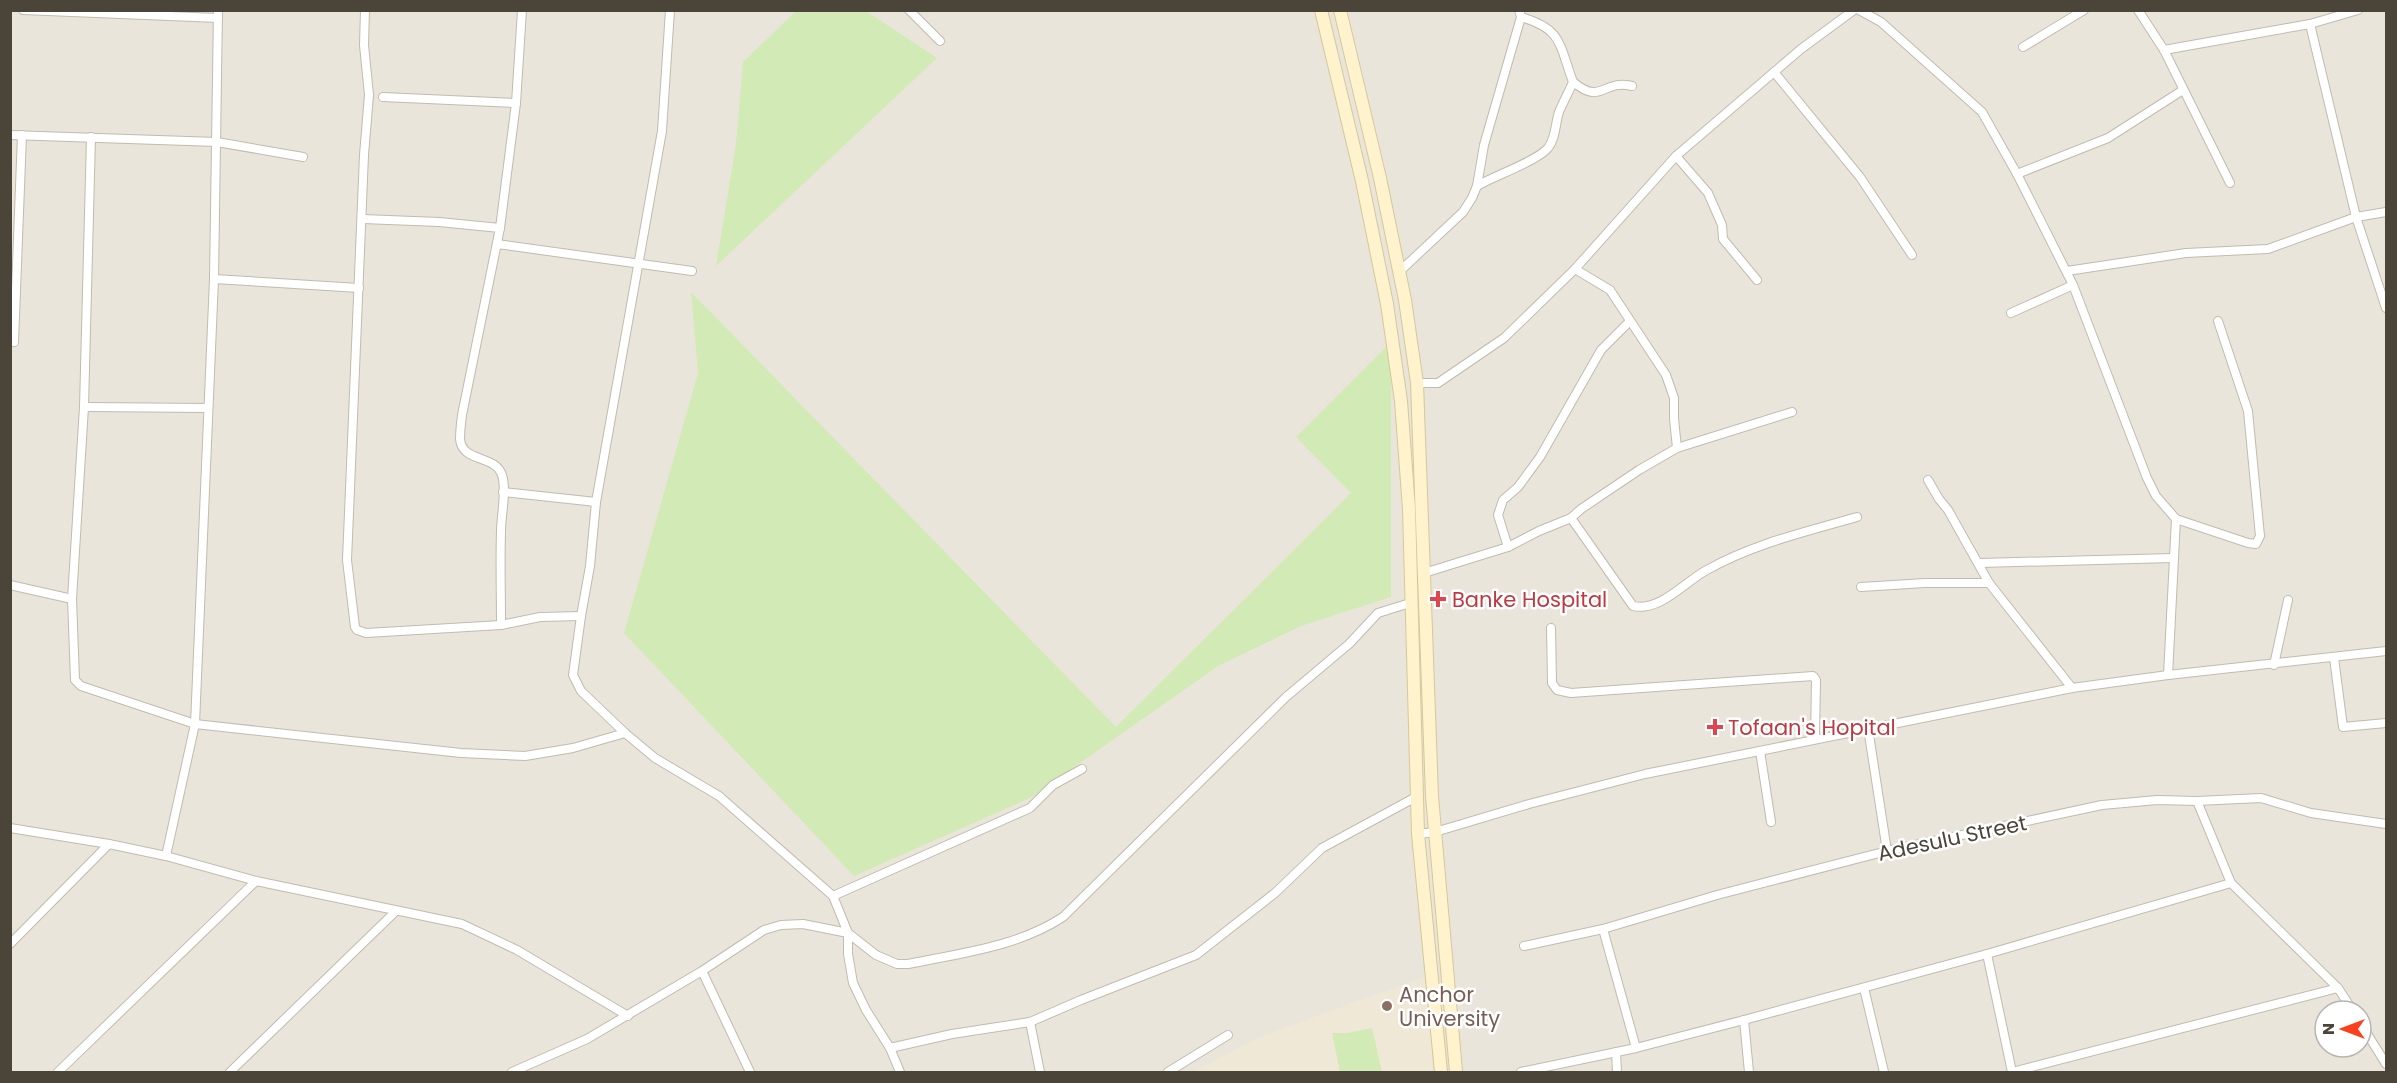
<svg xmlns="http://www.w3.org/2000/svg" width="2397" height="1083" font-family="Poppins,sans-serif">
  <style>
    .residential { fill: #eae5da; fill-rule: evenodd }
    .education { fill: #efe8d6 }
    .green { fill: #d2eab5 }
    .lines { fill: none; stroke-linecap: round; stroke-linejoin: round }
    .street-casing { stroke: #c2bbae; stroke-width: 10 }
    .secondary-casing { stroke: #d6c79b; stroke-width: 14 }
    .street { stroke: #fff; stroke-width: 8 }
    .secondary { stroke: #fff3cd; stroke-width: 12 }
    .health-dot { fill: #e0444e; stroke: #fff; stroke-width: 2 }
    .education-dot { fill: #8d6e63; stroke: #fff; stroke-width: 2 }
    .labels { text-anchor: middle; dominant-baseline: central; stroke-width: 5; stroke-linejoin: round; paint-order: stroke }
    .health-label { font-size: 21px; fill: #be3a42; stroke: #fff; text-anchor: start }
    .street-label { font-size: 21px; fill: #4b4439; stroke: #fff }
    .education-label { font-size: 21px; fill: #785e54; stroke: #fff; text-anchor: start }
  </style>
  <rect width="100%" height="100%" fill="#f6f3ec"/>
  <!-- residential -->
  <path class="residential" d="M10,11H2386V1072H11ZM2325,1011H2361V1047H2325Z"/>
  <!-- education -->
  <path class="education" d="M1427,976L1433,1072H1192L1262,1036Z"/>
  <!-- green -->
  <g class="green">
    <path d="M796,11H866L937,58L716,266L736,144L743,62Z"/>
    <path d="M691,292L1116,727L1351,493L1296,437L1388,345L1391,385V597L1301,626L1218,666L1030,798L854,876L624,633L698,373Z"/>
    <path d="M1372,1028L1382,1072H1340L1332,1033H1348Z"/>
  </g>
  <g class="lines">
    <!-- street casing -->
    <g class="street-casing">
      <g id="street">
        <path d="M23,10L218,18"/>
        <path d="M365,10L364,45L369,95L364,155L347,560L355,627L357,630L366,633L501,625L540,617L581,616"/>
        <path d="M670,10L662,131L596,502L590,566L581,616L573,675L581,691L625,733L655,758L719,796L833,896L848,933V954L853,983L866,1010L890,1048L900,1072"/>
        <path d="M909,10L940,41"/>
        <path d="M1859,10L1881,22L1982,112L2017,174L2073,285L2147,478L2156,496L2176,519L2248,543L2256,544L2260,536L2248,411L2218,321"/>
        <path d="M2138,10L2164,50L2230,183"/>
        <path d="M2310,24L2356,217L2386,308"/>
        <path d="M2023,47L2084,10"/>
        <path d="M2164,50L2310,24L2358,10"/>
        <path d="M1774,72L1860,177L1912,255"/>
        <path d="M1573,82C1603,106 1601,79 1632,86"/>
        <path d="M383,97L516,103"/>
        <path d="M10,135L217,142L303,157"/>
        <path d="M91,137L84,407L72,599L75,680L81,686L195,724L461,753L525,756L573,748L625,733"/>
        <path d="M1676,156L1708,193L1722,225L1723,239L1757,280"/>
        <path d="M2017,174L2108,138L2183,90"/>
        <path d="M1477,186C1494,176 1537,161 1548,148C1556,138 1555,124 1559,112C1563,102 1569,92 1573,82C1559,45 1563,29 1521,17"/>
        <path d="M363,219L439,222L500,228"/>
        <path d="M497,244L692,271"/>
        <path d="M1575,269L1610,290L1666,375L1674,398V419L1677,448"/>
        <path d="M2067,271L2186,253L2268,249L2356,217L2386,212"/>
        <path d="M1399,272L1463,212L1472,198L1477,186L1484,145L1521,17L1519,10"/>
        <path d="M214,279L359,288"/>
        <path d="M2011,313L2073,285"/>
        <path d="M14,342L22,135"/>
        <path d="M1417,383H1438L1504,338L1575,269L1676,156L1801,49L1854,10"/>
        <path d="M84,407L208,408"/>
        <path d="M1928,480L1939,499L1948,510L1989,583L2072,688"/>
        <path d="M503,492L596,502"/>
        <path d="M1571,518L1633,606C1659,612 1684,583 1705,571C1752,544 1805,532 1857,517"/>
        <path d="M1508,547L1498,515L1503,500L1518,487L1540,457L1601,350L1629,322"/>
        <path d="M1980,563L2173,558"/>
        <path d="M1424,573L1508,547L1539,531L1571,518L1581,509L1639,470L1677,448L1792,412"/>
        <path d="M10,585L72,599"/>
        <path d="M1861,587L1925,583H1989"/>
        <path d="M501,625C501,593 500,562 501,531C501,516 507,489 502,475C495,454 462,463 460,439C460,431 461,423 462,415L500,228L516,103L522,10"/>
        <path d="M1551,628L1552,683L1557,690L1571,693L1813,676L1816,680L1815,739"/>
        <path d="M2334,658L2343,727L2386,723"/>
        <path d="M2274,665L2288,600"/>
        <path d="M2168,675L2176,519"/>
        <path d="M1868,728L1887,851"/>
        <path d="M1760,751L1771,822"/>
        <path d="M2197,801L2231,883L2338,988L2353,1011"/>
        <path d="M10,828L109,844L166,856L256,881L462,924L517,950L628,1016"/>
        <path d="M1418,834L1435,832L1529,804L1645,774L2072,688L2168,675L2386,651"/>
        <path d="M166,856L195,724L214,279L218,10"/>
        <path d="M833,896L1030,808L1053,785L1082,769"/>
        <path d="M1603,929L1636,1048"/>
        <path d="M10,944L109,844"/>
        <path d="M1524,946L1603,929L1717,895L1887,851L2102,805L2157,800L2197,801L2261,798L2311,813L2386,824"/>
        <path d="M1987,954L2012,1072"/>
        <path d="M702,971L750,1072"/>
        <path d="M1864,988L1884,1072"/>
        <path d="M1744,1020L1749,1072"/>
        <path d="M1030,1022L1040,1072"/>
        <path d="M2361,1024L2386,1064"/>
        <path d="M890,1048L952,1034L1030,1022L1081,1000L1196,955L1275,893L1322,848L1416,797"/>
        <path d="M1616,1052L1617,1072"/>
        <path d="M58,1072L256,881"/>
        <path d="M230,1072L396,911"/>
        <path d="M512,1072L587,1039L702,971L764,930L781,925L803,924L848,933L876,955L897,964H908C961,953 1017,947 1063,917L1286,697L1349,644L1378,613L1410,603"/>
        <path d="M1168,1072L1228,1035"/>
        <path d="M1521,1072L1636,1048L1744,1020L1987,954L2231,883"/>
        <path d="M2012,1072L2338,988"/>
      </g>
    </g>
    <!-- secondary casing -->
    <g class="secondary-casing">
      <g id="secondary">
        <path d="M1321,10L1362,181L1387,304L1401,401L1409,509L1418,834L1441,1072"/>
        <path d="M1340,10L1380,178L1405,300L1417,383L1432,796L1456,1072"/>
      </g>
    </g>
    <!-- street -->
    <use href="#street" class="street"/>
    <!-- secondary -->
    <use href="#secondary" class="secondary"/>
  </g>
  <!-- markers -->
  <g class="health-dot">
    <path d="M1435 590h6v6h6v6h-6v6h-6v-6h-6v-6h6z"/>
    <path d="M1712 718h6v6h6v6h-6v6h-6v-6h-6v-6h6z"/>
  </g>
  <circle class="education-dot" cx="1387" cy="1006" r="6"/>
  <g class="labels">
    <!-- health labels -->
    <g class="health-label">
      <text x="1452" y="599">Banke Hospital</text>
      <text x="1728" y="727">Tofaan's Hopital</text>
    </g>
    <!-- street labels -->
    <g class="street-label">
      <text transform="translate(1952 838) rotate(-12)">Adesulu Street</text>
    </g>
    <!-- education labels -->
    <g class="education-label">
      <text x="1399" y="994">Anchor<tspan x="1399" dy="24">University</tspan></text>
    </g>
  </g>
  <!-- border -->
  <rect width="2397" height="1083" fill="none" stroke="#4b4439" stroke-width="24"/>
  <!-- north arrow -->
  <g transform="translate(2343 1029) rotate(270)"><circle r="28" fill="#ffffff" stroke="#b7b4b0" stroke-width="1.5"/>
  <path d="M0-4.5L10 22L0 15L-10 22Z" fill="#fc3f1d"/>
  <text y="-9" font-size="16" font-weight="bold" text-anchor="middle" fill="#4b4439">N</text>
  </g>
</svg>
